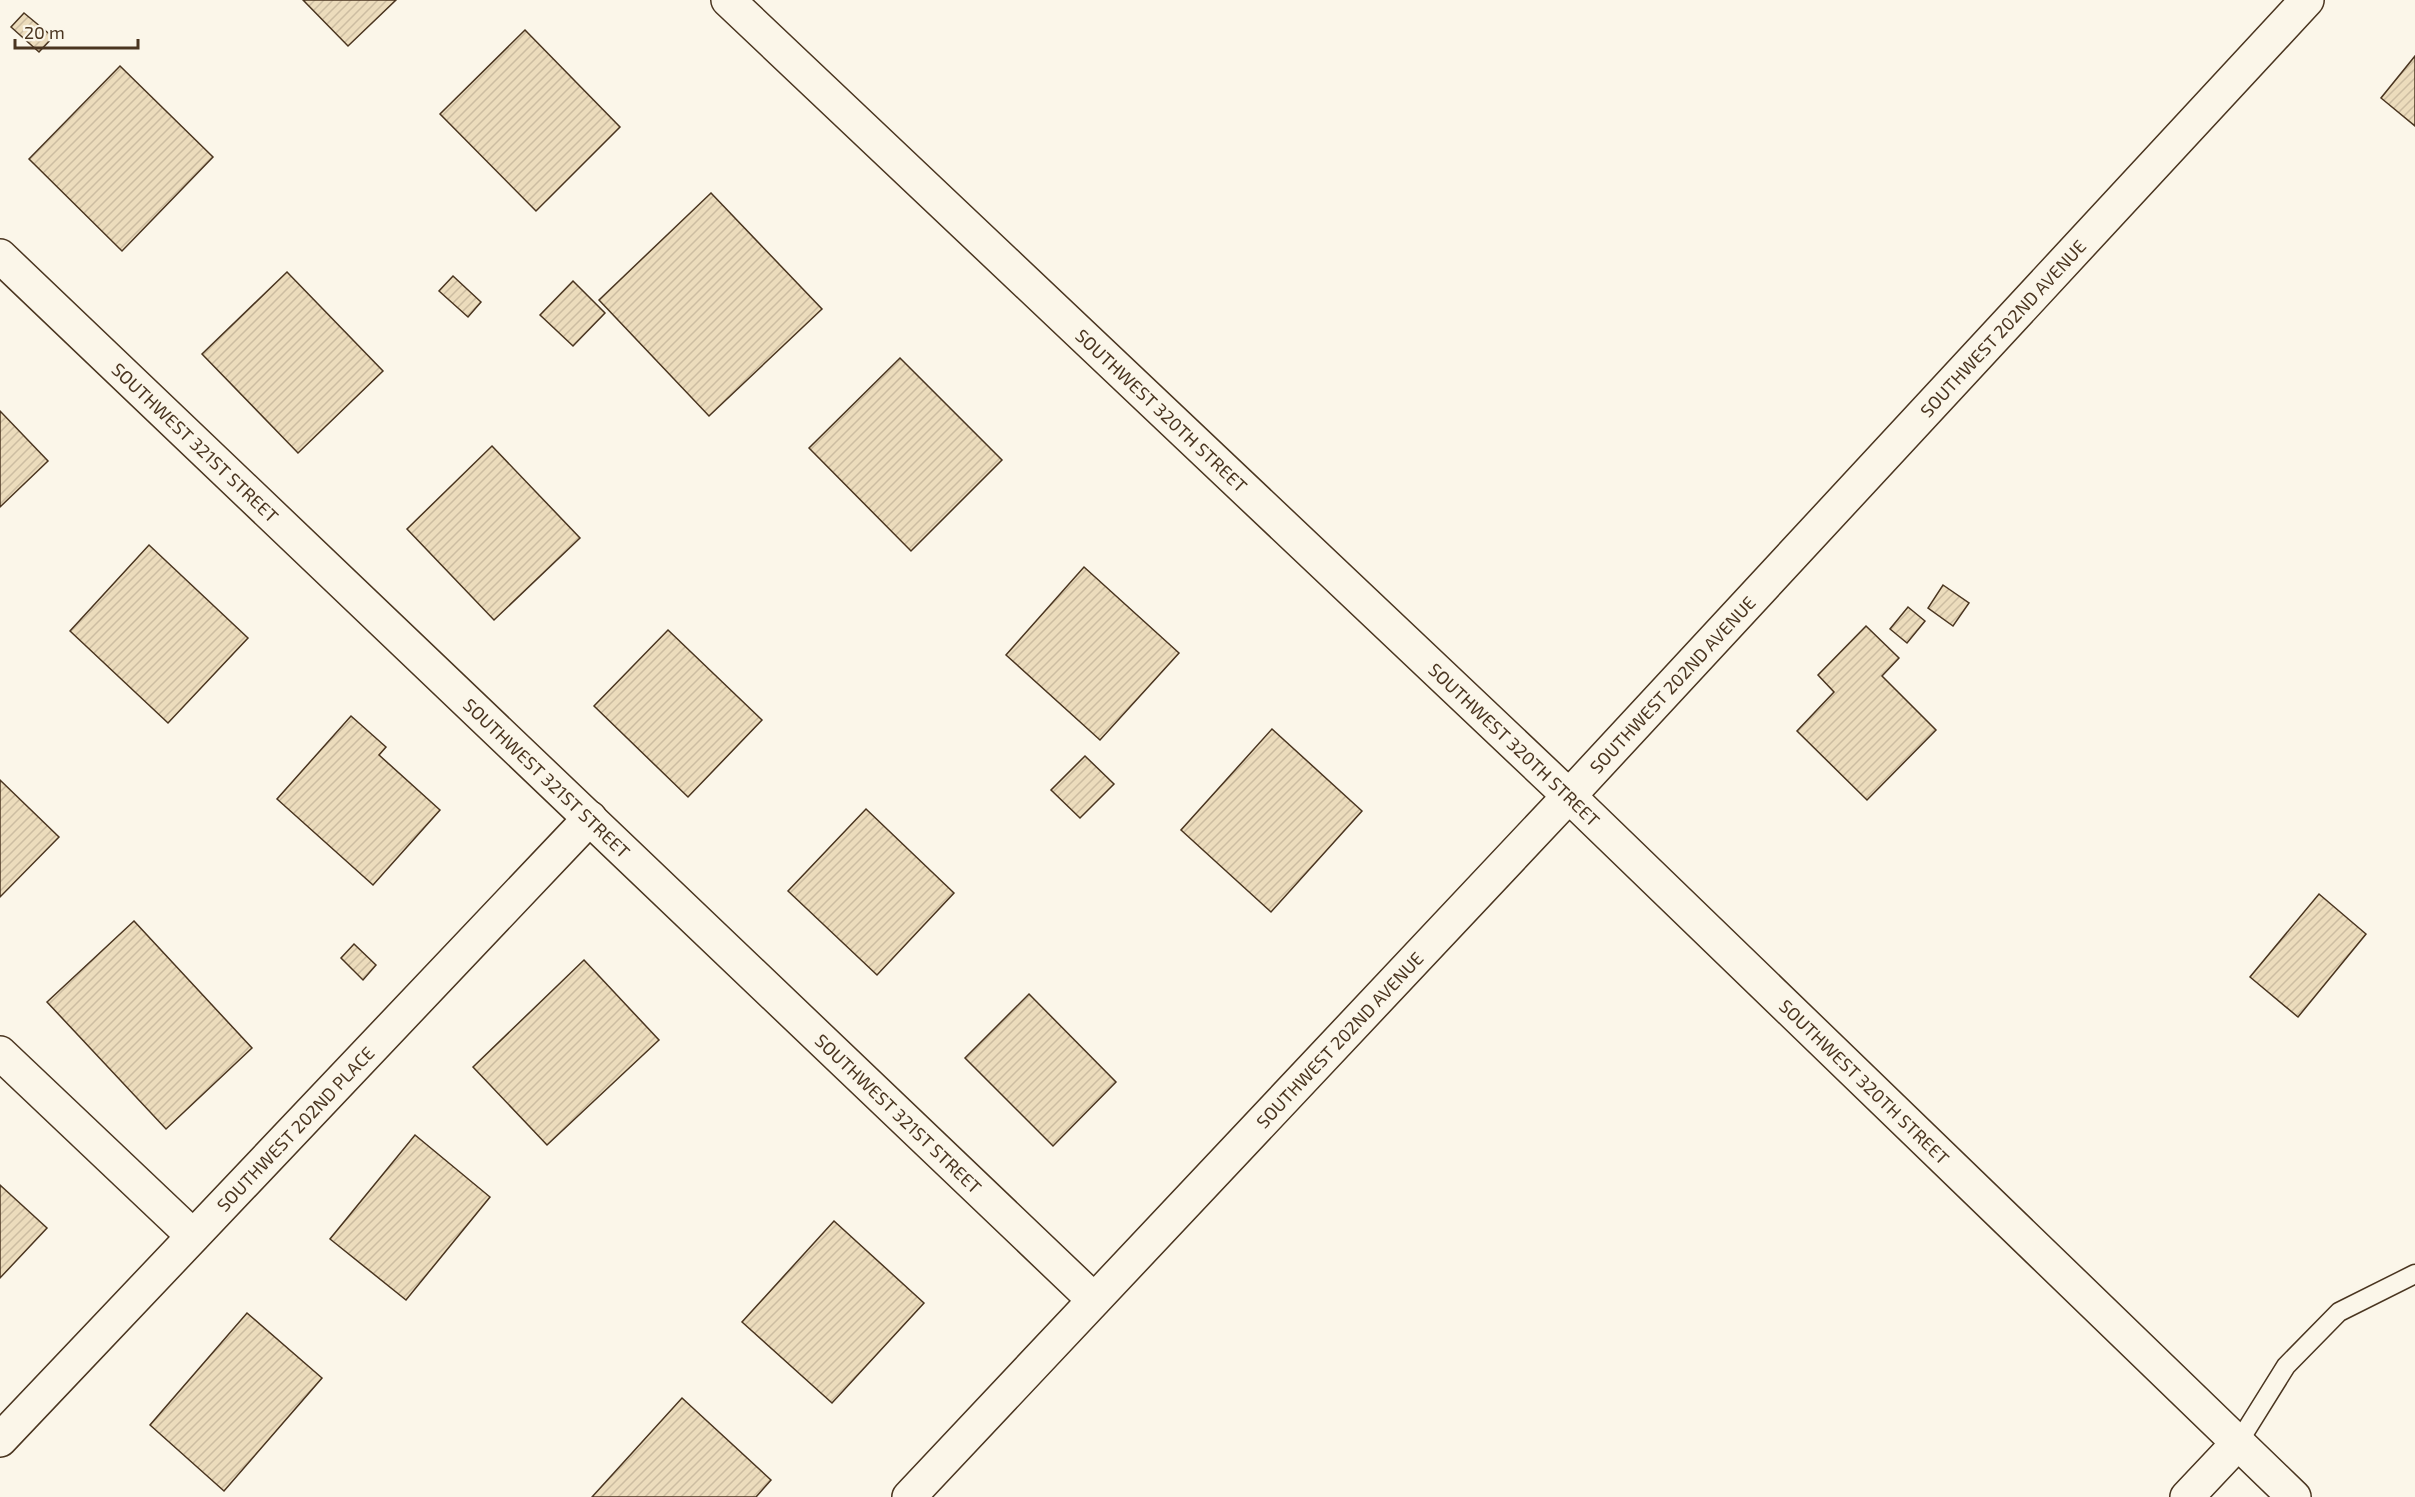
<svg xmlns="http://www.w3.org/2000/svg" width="2415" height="1497" font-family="'Exo 2',sans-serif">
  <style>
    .building { fill: url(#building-hatch); stroke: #4a3520; stroke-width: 1.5 }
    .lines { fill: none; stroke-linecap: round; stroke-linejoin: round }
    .service-casing { stroke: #4a3520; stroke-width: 21 }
    .minor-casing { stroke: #4a3520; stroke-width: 36 }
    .tertiary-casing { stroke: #4a3520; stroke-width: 36 }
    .service { stroke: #fbf6e9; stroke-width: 18 }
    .minor { stroke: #fbf6e9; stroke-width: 33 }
    .tertiary { stroke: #fbf6e9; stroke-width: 33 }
    .labels { text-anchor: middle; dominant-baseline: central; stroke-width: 4.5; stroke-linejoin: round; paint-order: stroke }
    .street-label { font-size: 18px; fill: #4a3520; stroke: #fbf6e9 }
  </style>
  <defs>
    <pattern id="building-hatch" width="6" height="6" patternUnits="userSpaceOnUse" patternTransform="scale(1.5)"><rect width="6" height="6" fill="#ecdcbc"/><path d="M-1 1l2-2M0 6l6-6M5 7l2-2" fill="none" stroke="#ccbda1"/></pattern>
  </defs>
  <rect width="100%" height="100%" fill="#fbf6e9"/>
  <!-- building -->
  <g class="building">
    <path d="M303,0H396L348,46Z"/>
    <path d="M24,13L53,37L39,52L11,27Z"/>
    <path d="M525,30L620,127L536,211L440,114Z"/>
    <path d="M2415,56V126L2381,98Z"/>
    <path d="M120,66L213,157L122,251L29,159Z"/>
    <path d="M711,193L822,309L709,416L599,300Z"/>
    <path d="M287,272L383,371L298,453L202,354Z"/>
    <path d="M453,276L481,302L468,317L439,291Z"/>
    <path d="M573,281L605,313L573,346L540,315Z"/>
    <path d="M900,358L1002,460L911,551L809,448Z"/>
    <path d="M0,411L48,461L0,507Z"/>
    <path d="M492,446L580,538L494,620L407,529Z"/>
    <path d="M149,545L248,638L168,723L70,631Z"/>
    <path d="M1084,567L1179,653L1100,740L1006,655Z"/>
    <path d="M1943,585L1969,603L1953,626L1928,608Z"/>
    <path d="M1908,607L1925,621L1907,643L1890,629Z"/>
    <path d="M1866,626L1899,658L1882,676L1936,730L1867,800L1797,731L1834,692L1818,675Z"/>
    <path d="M668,630L762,720L688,797L594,706Z"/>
    <path d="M351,716L386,747L379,755L440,810L373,885L277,799Z"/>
    <path d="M1272,729L1362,811L1271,912L1181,830Z"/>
    <path d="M1085,756L1114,784L1080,818L1051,790Z"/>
    <path d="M0,780L59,837L0,897Z"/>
    <path d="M866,809L954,893L877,975L788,891Z"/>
    <path d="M2319,894L2366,934L2298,1017L2250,977Z"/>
    <path d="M134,921L252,1048L166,1129L47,1002Z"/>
    <path d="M354,944L376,965L363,980L341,958Z"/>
    <path d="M584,960L659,1040L547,1145L473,1067Z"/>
    <path d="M1029,994L1116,1082L1053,1146L965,1058Z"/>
    <path d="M415,1135L490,1197L406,1300L330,1239Z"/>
    <path d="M0,1185L47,1228L0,1278Z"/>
    <path d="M834,1221L924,1303L832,1403L742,1322Z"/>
    <path d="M247,1313L322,1378L224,1491L150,1425Z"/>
    <path d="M682,1398L771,1480L756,1497H592Z"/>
  </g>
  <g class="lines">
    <!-- service casing -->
    <g class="service-casing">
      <path id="service" d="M2238,1443L2286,1366L2339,1312L2415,1274"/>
    </g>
    <!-- minor casing -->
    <g class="minor-casing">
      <g id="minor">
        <path id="s1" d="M0,256L1094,1300"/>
        <path id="s2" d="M1569,796L2307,0"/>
        <path d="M0,1053L193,1236"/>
        <path id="s3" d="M0,1440L590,818"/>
        <path d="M2187,1497L2238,1443"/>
      </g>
    </g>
    <!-- tertiary casing -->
    <g class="tertiary-casing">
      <g id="tertiary">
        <path id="s4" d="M728,0L1569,796L2294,1497"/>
        <path id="s5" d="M909,1497L1569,796"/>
      </g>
    </g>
    <!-- service -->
    <use href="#service" class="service"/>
    <!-- minor -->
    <use href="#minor" class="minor"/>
    <!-- tertiary -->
    <use href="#tertiary" class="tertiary"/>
  </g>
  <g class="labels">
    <!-- street labels -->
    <g class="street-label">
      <text stroke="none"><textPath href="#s2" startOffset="638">SOUTHWEST 202ND AVENUE</textPath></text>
      <text stroke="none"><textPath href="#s4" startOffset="597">SOUTHWEST 320TH STREET</textPath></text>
      <text stroke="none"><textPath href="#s1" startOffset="270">SOUTHWEST 321ST STREET</textPath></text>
      <text stroke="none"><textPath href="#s2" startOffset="152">SOUTHWEST 202ND AVENUE</textPath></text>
      <text stroke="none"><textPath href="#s4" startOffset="1083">SOUTHWEST 320TH STREET</textPath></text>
      <text stroke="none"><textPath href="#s1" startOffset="756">SOUTHWEST 321ST STREET</textPath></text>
      <text stroke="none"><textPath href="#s5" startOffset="628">SOUTHWEST 202ND AVENUE</textPath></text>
      <text stroke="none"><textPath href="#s4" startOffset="1569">SOUTHWEST 320TH STREET</textPath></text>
      <text stroke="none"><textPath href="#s1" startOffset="1242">SOUTHWEST 321ST STREET</textPath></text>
      <text stroke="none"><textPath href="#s3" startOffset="429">SOUTHWEST 202ND PLACE</textPath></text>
    </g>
  </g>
  <!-- scale -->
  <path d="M15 39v9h123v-9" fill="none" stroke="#4a3520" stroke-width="3"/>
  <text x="24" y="39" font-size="18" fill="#4a3520" stroke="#fbf6e9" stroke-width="4.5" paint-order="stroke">20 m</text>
</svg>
